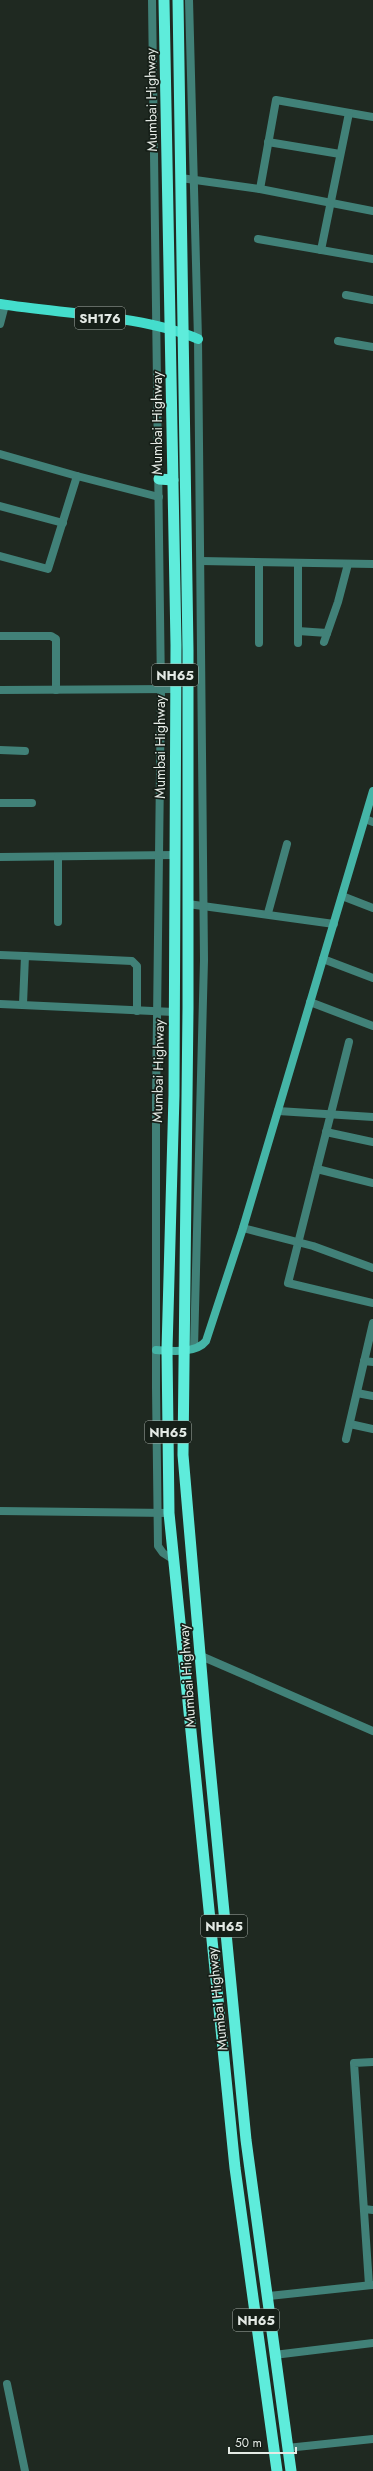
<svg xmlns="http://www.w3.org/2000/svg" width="373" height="2471" font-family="Jost,sans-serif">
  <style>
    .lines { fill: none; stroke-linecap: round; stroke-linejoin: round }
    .minor { stroke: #418178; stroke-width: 8 }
    .tertiary { stroke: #418178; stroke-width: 8 }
    .secondary { stroke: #45b5a7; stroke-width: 8 }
    .primary { stroke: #4dc; stroke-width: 10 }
    .trunk { stroke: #5eecdb; stroke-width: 11 }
    .labels { text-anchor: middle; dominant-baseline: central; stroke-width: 3.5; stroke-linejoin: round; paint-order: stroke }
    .shield { fill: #161f18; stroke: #a6ada8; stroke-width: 1 }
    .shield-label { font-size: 13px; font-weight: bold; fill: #e4eae5 }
    .street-label { font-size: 14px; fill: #e4eae5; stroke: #161f18 }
  </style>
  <rect width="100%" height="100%" fill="#1f2921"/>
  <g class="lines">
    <!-- minor -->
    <g class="minor">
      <path d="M268,142L340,154"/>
      <path d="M181,178L260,189L373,211"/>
      <path d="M260,189L276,100L373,117"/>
      <path d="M258,239L373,259"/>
      <path d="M321,250L349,113"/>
      <path d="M346,295L373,300"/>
      <path d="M0,324L5,305"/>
      <path d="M338,341L373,347"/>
      <path d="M0,454L77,476L48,569L0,556"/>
      <path d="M77,476L159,497"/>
      <path d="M0,506L63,523"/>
      <path d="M201,561L373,564"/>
      <path d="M298,631L327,633"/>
      <path d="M0,636H51L56,639V690"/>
      <path d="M324,642L338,602L348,564"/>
      <path d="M259,643V563"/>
      <path d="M298,643V563"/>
      <path d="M0,690L175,689"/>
      <path d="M0,750L25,751"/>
      <path d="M0,803H32"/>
      <path d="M365,819L373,822"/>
      <path d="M0,857L174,855"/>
      <path d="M58,857V922"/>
      <path d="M342,896L373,908"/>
      <path d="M188,904L334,924"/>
      <path d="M268,913L287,844"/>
      <path d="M0,955L25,956"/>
      <path d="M323,959L373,978"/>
      <path d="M310,1002L373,1026"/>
      <path d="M0,1004L174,1012"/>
      <path d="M23,1004L25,956L132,961L137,966V1011"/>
      <path d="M349,1042L288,1283L373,1303"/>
      <path d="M278,1111L373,1117"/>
      <path d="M326,1132L373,1142"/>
      <path d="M317,1169L373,1183"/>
      <path d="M243,1228L313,1246L373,1268"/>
      <path d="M364,1361L373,1362"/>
      <path d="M357,1393L373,1396"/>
      <path d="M350,1424L373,1429"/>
      <path d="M346,1439L373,1323"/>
      <path d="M0,1511L169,1513"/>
      <path d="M201,1656L373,1731"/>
      <path d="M364,2209L373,2210"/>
      <path d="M369,2285L354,2063L373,2062"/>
      <path d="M269,2296L372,2285"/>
      <path d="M274,2355L373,2343"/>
      <path d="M7,2384L25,2471"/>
      <path d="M287,2448L373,2439"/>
    </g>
    <!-- tertiary -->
    <g class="tertiary">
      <path d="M152,0L161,690L156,1102V1388L158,1546L163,1553L174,1560"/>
      <path d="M189,0L198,339L204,960L194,1348"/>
    </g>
    <!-- secondary -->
    <path class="secondary" d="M156,1350C170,1351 196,1354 206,1341L243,1228L373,791"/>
    <!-- primary -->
    <path class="primary" d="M0,304C61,314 142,315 198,339"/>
    <!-- trunk -->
    <g class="trunk">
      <path d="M164,0L176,645L174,1095L167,1350L169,1513L235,2168L277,2471"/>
      <path d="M178,0L188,650V1008L183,1455L207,1736L246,2140L291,2471"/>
      <path d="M159,479L173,480"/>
    </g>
  </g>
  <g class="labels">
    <!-- shield labels -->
    <g class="shield">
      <rect x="75" y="307" width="50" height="22" rx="3"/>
      <rect x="152" y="664" width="46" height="22" rx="3"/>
      <rect x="145" y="1421" width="46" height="22" rx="3"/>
      <rect x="201" y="1915" width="46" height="22" rx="3"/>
      <rect x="233" y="2309" width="46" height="22" rx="3"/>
    </g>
    <g class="shield-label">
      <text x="100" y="318">SH176</text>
      <text x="175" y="675">NH65</text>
      <text x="168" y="1432">NH65</text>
      <text x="224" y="1926">NH65</text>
      <text x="256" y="2320">NH65</text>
    </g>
    <!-- street labels -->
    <g class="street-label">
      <text transform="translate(151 100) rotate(-91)">Mumbai Highway</text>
      <text transform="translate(157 423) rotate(-90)">Mumbai Highway</text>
      <text transform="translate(160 747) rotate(-90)">Mumbai Highway</text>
      <text transform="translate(158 1071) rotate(-89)">Mumbai Highway</text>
      <text transform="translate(187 1676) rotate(-94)">Mumbai Highway</text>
      <text transform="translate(217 1999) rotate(-96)">Mumbai Highway</text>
    </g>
  </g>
  <!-- scale -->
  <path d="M229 2447v6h67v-6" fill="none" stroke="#e4eae5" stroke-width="2"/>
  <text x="235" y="2447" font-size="12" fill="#e4eae5" stroke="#161f18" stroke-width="3" paint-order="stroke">50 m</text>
</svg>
